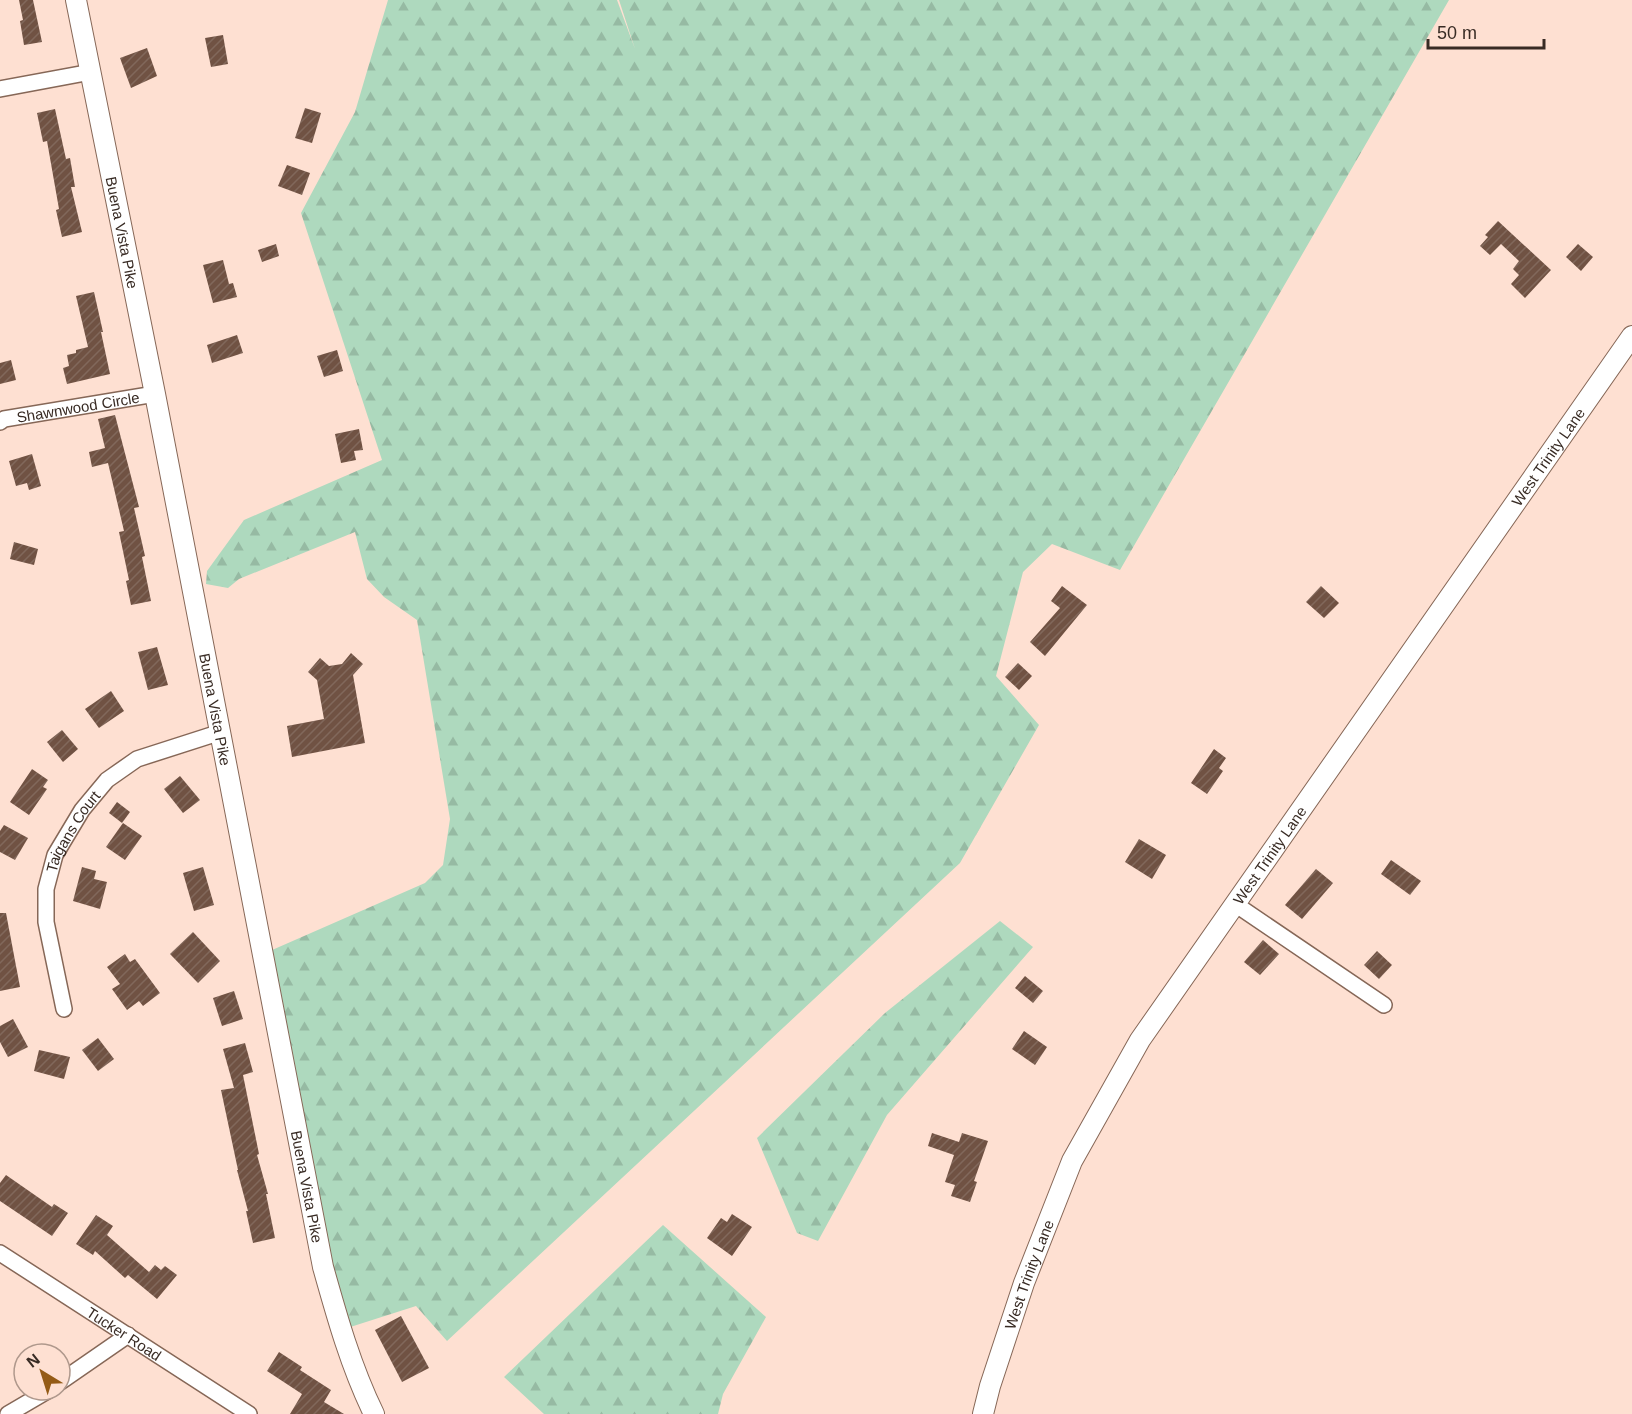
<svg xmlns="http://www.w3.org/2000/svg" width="1632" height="1414" font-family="Helvetica,sans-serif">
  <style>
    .forest { fill: url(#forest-firs) }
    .building { fill: url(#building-hatch) }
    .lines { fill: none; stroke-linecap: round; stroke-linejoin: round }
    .minor-casing { stroke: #866757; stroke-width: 18 }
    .major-casing { stroke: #866757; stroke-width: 22 }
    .minor { stroke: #fff; stroke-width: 15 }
    .major { stroke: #fff; stroke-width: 20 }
    .labels { text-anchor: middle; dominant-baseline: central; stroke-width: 6; stroke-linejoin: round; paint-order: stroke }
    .street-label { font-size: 15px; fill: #382b24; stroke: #fee0d2 }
  </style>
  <defs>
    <pattern id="forest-firs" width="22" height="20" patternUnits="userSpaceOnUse" patternTransform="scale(1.5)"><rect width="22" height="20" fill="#aed9be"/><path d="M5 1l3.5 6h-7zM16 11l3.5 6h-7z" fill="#96baa3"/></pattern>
    <pattern id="building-hatch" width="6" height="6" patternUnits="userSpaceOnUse" patternTransform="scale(1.5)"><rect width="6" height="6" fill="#705243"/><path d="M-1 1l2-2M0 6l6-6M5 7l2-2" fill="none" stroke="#81685b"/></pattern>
  </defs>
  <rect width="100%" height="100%" fill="#fee0d2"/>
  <!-- forest -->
  <g class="forest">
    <path d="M388,0H617L635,49L619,0H1449L1120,570L1052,544L1023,572L996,676L1039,725L960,863L447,1341L416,1306L341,1330L263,954L425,883L443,865L450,819L417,620L384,597L367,579L355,532L239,579L228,588L206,584L207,571L244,520L382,460L301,213L355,112Z"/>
    <path d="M1000,921L1033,947L887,1115L818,1241L797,1233L757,1138L885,1013Z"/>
    <path d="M663,1225L766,1317L723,1394L718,1414H544L504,1377Z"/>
  </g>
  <!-- building -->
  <g class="building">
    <path d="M19,0H33L42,42L24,45L20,21L23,20Z"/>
    <path d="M223,35L228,64L211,67L205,38Z"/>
    <path d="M147,48L157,76L131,88L120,58Z"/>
    <path d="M305,108L321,113L312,143L295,138Z"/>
    <path d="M55,109L66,159L70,158L75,187H71L82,232L62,237L56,210L59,209L47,141L43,142L37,113Z"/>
    <path d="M287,165L310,173L302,195L278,186Z"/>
    <path d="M1498,221L1551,270L1525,298L1511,284L1519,275L1513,269L1519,261L1501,244L1490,255L1480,246L1488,237L1485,235Z"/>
    <path d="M276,244L279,256L262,262L258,250Z"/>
    <path d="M1578,244L1593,257L1581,271L1566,257Z"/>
    <path d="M223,260L229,284L233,283L237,297L213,303L203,265Z"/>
    <path d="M94,292L103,332H101L110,374L67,384L63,368L69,366L67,355L76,353V350L88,347L76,296Z"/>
    <path d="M237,335L243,353L212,363L207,345Z"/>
    <path d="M337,350L343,371L324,377L317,356Z"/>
    <path d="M11,360L16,380L0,384V363Z"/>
    <path d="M115,415L139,507L134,508L145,556L142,557L151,601L131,605L126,581L129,580L119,532L124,531L108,463L92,467L89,452L105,448L98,419Z"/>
    <path d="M359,429L363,450L354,451L356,460L341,463L335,434Z"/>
    <path d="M32,454L41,486L29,490L27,483L16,486L9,461Z"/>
    <path d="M14,542L38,549L34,565L10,559Z"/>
    <path d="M1062,586L1087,605L1045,656L1030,642L1060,608L1051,601Z"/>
    <path d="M1321,586L1339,603L1324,618L1306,602Z"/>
    <path d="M157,647L168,685L148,690L138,652Z"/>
    <path d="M351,653L363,664L353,675L365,743L292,757L287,726L324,719L317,680L308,672L320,658L329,666L342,664Z"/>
    <path d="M1018,663L1032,676L1019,690L1005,677Z"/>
    <path d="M111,691L124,711L99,728L85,709Z"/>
    <path d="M62,730L78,749L63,762L47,742Z"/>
    <path d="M1214,749L1226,758L1219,768L1223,771L1207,794L1191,783Z"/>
    <path d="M32,769L48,780L43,787L47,789L29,815L10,802Z"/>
    <path d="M180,776L200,800L183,813L164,789Z"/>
    <path d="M117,802L130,812L122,823L109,813Z"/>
    <path d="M123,823L142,836L125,860L106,847Z"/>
    <path d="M4,825L28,838L15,860L0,852V831Z"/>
    <path d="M1139,839L1166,855L1152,879L1125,862Z"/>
    <path d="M1391,860L1421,881L1410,895L1381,874Z"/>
    <path d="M82,867L96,871L94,879L107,882L100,909L73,901Z"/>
    <path d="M203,867L214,905L194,911L183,873Z"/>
    <path d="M1316,869L1333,883L1302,919L1285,905Z"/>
    <path d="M0,913H6L20,987L0,991Z"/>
    <path d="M193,932L220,961L198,983L170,954Z"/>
    <path d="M1263,940L1279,954L1260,975L1244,962Z"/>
    <path d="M1377,951L1392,965L1379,979L1364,965Z"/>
    <path d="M125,954L130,962L135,959L160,993L143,1006L139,1001L127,1010L112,989L120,984L107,967Z"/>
    <path d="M1025,976L1043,991L1033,1003L1015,988Z"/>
    <path d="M234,991L243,1019L222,1026L213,998Z"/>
    <path d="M13,1019L28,1047L8,1057L0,1042V1026Z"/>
    <path d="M1024,1031L1047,1047L1035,1065L1012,1049Z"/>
    <path d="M98,1038L114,1059L98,1071L82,1050Z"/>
    <path d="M245,1043L253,1072L243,1075L259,1154L257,1155L268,1194H266L275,1238L253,1243L246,1211H248L237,1170H238L221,1090L234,1088L223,1049Z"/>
    <path d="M39,1050L70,1057L64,1079L34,1071Z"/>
    <path d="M932,1133L959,1142L962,1133L988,1141L974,1181L977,1182L970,1202L951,1196L955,1185L945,1182L954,1155L928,1146Z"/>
    <path d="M6,1175L52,1207L54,1204L68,1213L52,1236L0,1201V1183Z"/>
    <path d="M732,1214L752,1227L732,1256L707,1238L721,1218L727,1222Z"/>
    <path d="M96,1215L113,1226L107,1235L149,1272L155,1265L161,1270L165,1266L177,1275L157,1299L128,1275L125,1278L95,1251L93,1255L76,1244Z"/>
    <path d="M401,1316L429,1368L402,1382L375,1330Z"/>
    <path d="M279,1352L302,1367L300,1370L331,1390L324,1402L344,1414H290L302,1394L267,1371Z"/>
  </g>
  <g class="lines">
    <!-- minor casing -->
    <g class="minor-casing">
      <g id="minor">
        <path d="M0,89L91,72"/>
        <path id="s1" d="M0,422L4,419L155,394"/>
        <path d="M1235,904L1384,1005"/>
        <path id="s2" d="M64,1009L46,922V889L55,855L82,810L107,780L137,759L221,732"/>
        <path id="s3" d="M0,1253L249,1414"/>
        <path d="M60,1382L128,1335"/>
        <path d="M8,1414L49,1390"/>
      </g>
    </g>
    <!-- major casing -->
    <g class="major-casing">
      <g id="major">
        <path id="s4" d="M76,0L155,394L323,1267C337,1317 351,1367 374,1414"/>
        <path id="s5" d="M983,1414L990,1386L1024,1283L1072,1161L1140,1040L1632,336"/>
      </g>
    </g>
    <!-- minor -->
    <use href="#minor" class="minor"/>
    <!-- major -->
    <use href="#major" class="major"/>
  </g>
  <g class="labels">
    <!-- street labels -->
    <g class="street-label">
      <text stroke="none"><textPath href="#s4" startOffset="237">Buena Vista Pike</textPath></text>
      <text stroke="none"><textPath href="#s1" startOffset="80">Shawnwood Circle</textPath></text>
      <text stroke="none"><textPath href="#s5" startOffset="1119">West Trinity Lane</textPath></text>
      <text stroke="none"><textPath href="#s4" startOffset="723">Buena Vista Pike</textPath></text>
      <text stroke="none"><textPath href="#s2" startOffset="186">Taigans Court</textPath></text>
      <text stroke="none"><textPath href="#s5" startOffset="633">West Trinity Lane</textPath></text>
      <text stroke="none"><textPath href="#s4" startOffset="1209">Buena Vista Pike</textPath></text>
      <text stroke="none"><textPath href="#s5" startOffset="147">West Trinity Lane</textPath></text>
      <text stroke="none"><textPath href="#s3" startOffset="148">Tucker Road</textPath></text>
    </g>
  </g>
  <!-- north arrow -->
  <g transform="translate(42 1372) rotate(322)"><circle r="28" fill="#fee0d2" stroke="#af988c" stroke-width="1.5"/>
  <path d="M0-4.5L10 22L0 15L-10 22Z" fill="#945b16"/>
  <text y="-9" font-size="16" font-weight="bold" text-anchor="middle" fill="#382b24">N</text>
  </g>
  <!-- scale -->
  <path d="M1428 39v9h116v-9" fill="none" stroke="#382b24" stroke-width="3"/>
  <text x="1437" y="39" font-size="18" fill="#382b24" stroke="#fee0d2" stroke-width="4.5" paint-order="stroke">50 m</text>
</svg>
